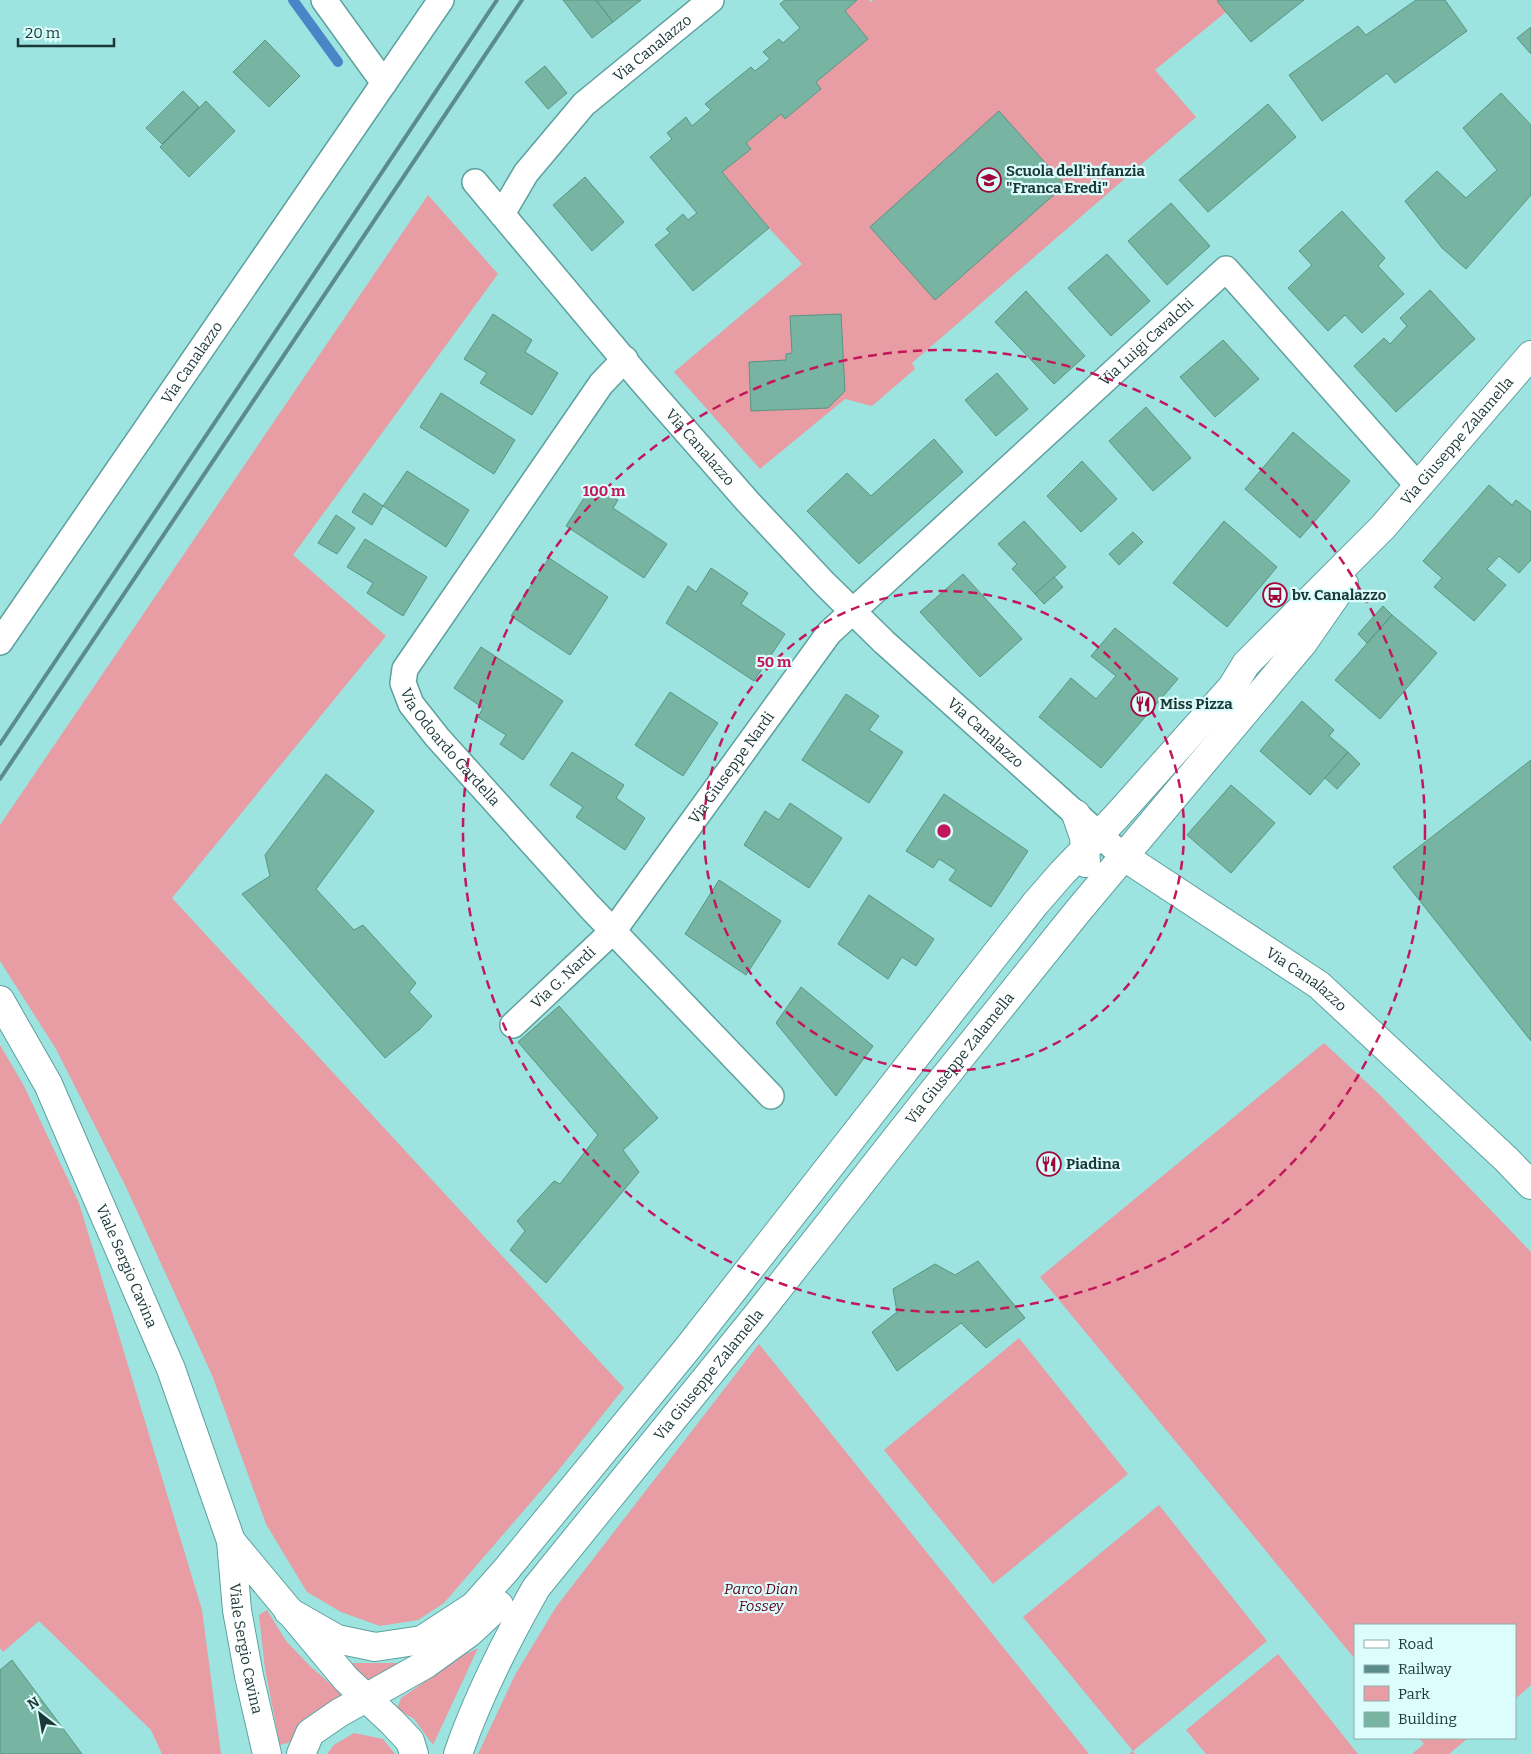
<svg xmlns="http://www.w3.org/2000/svg" width="1531" height="1754" font-family="Bitter,serif">
  <style>
    .green { fill: #e89ca3 }
    .lines { fill: none; stroke-linecap: round; stroke-linejoin: round }
    .stream { stroke: #4a85c8; stroke-width: 10 }
    .building { fill: #77b4a1; stroke: #589583 }
    .street-casing { stroke: #5da19f; stroke-width: 28 }
    .secondary-casing { stroke: #5da19f; stroke-width: 30 }
    .street { stroke: #fff; stroke-width: 25 }
    .secondary { stroke: #fff; stroke-width: 28 }
    .rail { stroke: #5b8c8a; stroke-width: 4 }
    .ring { fill: none; stroke: #c2185b; stroke-width: 2.5; stroke-dasharray: 9 6 }
    .labels { text-anchor: middle; dominant-baseline: central; stroke-width: 4.5; stroke-linejoin: round; paint-order: stroke }
    .street-label { font-size: 15px; fill: #1b3837; stroke: #dbfdfb }
    .poi-label { font-size: 15px; font-weight: bold; fill: #1b3837; stroke: #dbfdfb; text-anchor: start }
    .park-label { font-size: 15px; font-style: italic; fill: #5f041f; stroke: #dbfdfb }
    .centre { fill: #c2185b; stroke: #dbfdfb; stroke-width: 2.5 }
    .ring-label { font-size: 15px; text-anchor: middle; font-weight: bold; fill: #c2185b; stroke: #dbfdfb; stroke-width: 4.5; stroke-linejoin: round; paint-order: stroke }
  </style>
  <rect width="100%" height="100%" fill="#9de3e0"/>
  <!-- green -->
  <g class="green">
    <path d="M857,0H869L871,2L873,0H1219L1217,1L1226,12L1155,70L1196,117L912,363L915,369L872,406L845,399L760,469L674,372L802,264L769,228L722,172L751,149L746,143L781,114L785,119L821,89L816,82L868,39L845,11Z"/>
    <path d="M428,195L498,274L293,555L386,636L172,898L624,1388L557,1472L444,1603L418,1620L380,1626L341,1612L307,1592L266,1524L212,1375L126,1187L56,1049L0,961V825Z"/>
    <path d="M1324,1043L1378,1093L1531,1252V1685L1515,1699V1625H1355V1659L1040,1277Z"/>
    <path d="M0,1045L24,1086L79,1203L202,1610L221,1754H162L151,1730L39,1621L3,1652L0,1648Z"/>
    <path d="M1019,1338L1128,1474L993,1584L884,1450Z"/>
    <path d="M759,1344L1089,1754H478L515,1675L556,1607Z"/>
    <path d="M1159,1505L1267,1641L1133,1751L1135,1754H1129L1133,1751L1023,1617Z"/>
    <path d="M267,1610L286,1641L311,1667L341,1693L339,1702L319,1710L305,1718L291,1742L280,1745L265,1669L259,1615Z"/>
    <path d="M478,1648L433,1745L414,1719L397,1709L401,1698L464,1655Z"/>
    <path d="M1278,1654L1358,1754H1206L1186,1730Z"/>
    <path d="M345,1663H405L367,1682Z"/>
    <path d="M354,1733L383,1739L395,1754H327L334,1745Z"/>
    <path d="M1419,1738H1468L1449,1754H1412L1424,1744Z"/>
  </g>
  <g class="lines">
    <!-- stream -->
    <path class="stream" d="M293,0L338,62"/>
  </g>
  <!-- building -->
  <g class="building">
    <path d="M563,0H596L613,22L592,38Z"/>
    <path d="M596,0H641L613,22Z"/>
    <path d="M785,0H857L845,11L868,39L816,82L821,89L785,119L781,114L746,143L751,149L722,172L769,228L693,291L655,245L670,233L666,229L683,214L688,220L697,213L650,157L672,139L667,133L686,117L692,126L711,110L705,104L751,67L755,71L770,59L763,52L779,39L783,43L800,28L780,4Z"/>
    <path d="M1219,0H1304L1251,42L1217,1Z"/>
    <path d="M1416,0H1445L1467,31L1395,83L1387,73L1322,121L1289,75L1358,26L1366,35Z"/>
    <path d="M1531,27V54L1517,38Z"/>
    <path d="M265,40L300,76L269,107L233,72Z"/>
    <path d="M545,66L567,93L548,109L525,82Z"/>
    <path d="M183,91L199,107L162,144L146,128Z"/>
    <path d="M1501,93L1531,125V195L1466,269L1442,248L1405,201L1437,171L1466,198L1497,170L1463,128Z"/>
    <path d="M206,101L235,131L189,177L160,147Z"/>
    <path d="M1268,104L1296,137L1208,212L1179,180Z"/>
    <path d="M999,111L1065,185L935,300L870,227Z"/>
    <path d="M585,177L624,222L592,251L553,205Z"/>
    <path d="M1171,203L1210,246L1167,285L1128,241Z"/>
    <path d="M1342,211L1385,258L1378,266L1404,294L1362,333L1345,315L1328,331L1288,288L1312,265L1299,251Z"/>
    <path d="M1107,254L1150,301L1111,336L1068,288Z"/>
    <path d="M1430,290L1475,339L1396,412L1354,366L1384,338L1390,344L1407,326L1400,318Z"/>
    <path d="M1026,291L1085,356L1054,384L995,322Z"/>
    <path d="M493,314L532,340L525,352L558,373L532,415L480,383L487,373L464,359Z"/>
    <path d="M841,314L845,391L828,408L751,411L749,362L786,360V354L792,353L790,316Z"/>
    <path d="M1223,340L1259,379L1215,417L1180,377Z"/>
    <path d="M997,373L1028,409L996,436L965,400Z"/>
    <path d="M441,393L515,440L494,474L420,427Z"/>
    <path d="M1146,407L1191,458L1153,491L1109,441Z"/>
    <path d="M1293,432L1350,481L1300,538L1245,489Z"/>
    <path d="M934,439L963,472L859,564L807,511L847,473L871,496Z"/>
    <path d="M1082,461L1117,499L1081,532L1047,496Z"/>
    <path d="M407,471L469,510L446,547L383,506Z"/>
    <path d="M593,484L618,500L613,508L667,544L644,578L566,526Z"/>
    <path d="M1489,485L1512,505L1516,500L1531,512V560L1519,573L1499,556L1487,569L1506,585L1474,621L1434,587L1442,578L1423,561Z"/>
    <path d="M364,493L383,506L372,525L352,512Z"/>
    <path d="M336,515L355,528L337,554L318,543Z"/>
    <path d="M1024,521L1066,567L1035,594L1012,569L1017,564L998,544Z"/>
    <path d="M1224,521L1277,567L1227,627L1173,583Z"/>
    <path d="M1133,532L1143,542L1119,565L1109,554Z"/>
    <path d="M365,539L427,577L403,616L367,593L373,583L347,567Z"/>
    <path d="M549,558L608,597L570,655L511,616Z"/>
    <path d="M711,568L748,593L741,604L785,634L754,681L666,623L688,586L696,592Z"/>
    <path d="M963,574L1022,639L980,677L920,612Z"/>
    <path d="M1054,577L1063,587L1044,604L1035,594Z"/>
    <path d="M1383,606L1392,615L1367,643L1358,634Z"/>
    <path d="M1392,615L1437,653L1380,719L1335,680Z"/>
    <path d="M1115,628L1178,679L1101,768L1039,717L1071,678L1096,699L1116,676L1091,656Z"/>
    <path d="M481,647L563,701L523,760L500,744L506,735L478,717L483,708L454,688Z"/>
    <path d="M670,692L718,723L683,776L635,745Z"/>
    <path d="M846,694L879,716L869,730L903,752L869,803L802,760Z"/>
    <path d="M1302,701L1334,730L1329,736L1348,752L1310,795L1260,751Z"/>
    <path d="M572,752L624,785L616,798L645,818L625,850L576,817L583,807L550,785Z"/>
    <path d="M1348,752L1360,764L1337,789L1325,778Z"/>
    <path d="M1531,760V1041L1393,867Z"/>
    <path d="M326,774L374,811L316,889L354,930L363,925L416,983L409,992L432,1016L420,1029L385,1058L242,894L270,876L265,855Z"/>
    <path d="M1231,785L1275,823L1231,873L1187,835Z"/>
    <path d="M944,794L1028,851L991,907L949,880L956,870L939,859L933,868L906,851Z"/>
    <path d="M790,803L842,838L809,888L744,845L765,811L779,820Z"/>
    <path d="M719,880L781,921L746,975L685,934Z"/>
    <path d="M869,895L934,939L916,966L902,957L888,979L838,944Z"/>
    <path d="M801,987L873,1046L836,1096L776,1023Z"/>
    <path d="M559,1006L658,1118L623,1150L639,1172L546,1283L510,1250L525,1231L517,1221L554,1181L560,1184L598,1135L518,1042Z"/>
    <path d="M978,1261L1025,1318L986,1348L961,1323L897,1371L872,1332L897,1312L893,1289L935,1264L955,1275Z"/>
    <path d="M12,1660L82,1754H0V1670Z"/>
  </g>
  <g class="lines">
    <!-- street casing -->
    <g class="street-casing">
      <g id="street">
        <path d="M324,0L384,83"/>
        <path id="s1" d="M475,182L641,380L748,502L824,583L884,642L1123,856"/>
        <path id="s2" d="M502,214L526,173L584,104L711,0"/>
        <path id="s3" d="M625,359L601,384L405,669L403,683L411,704L437,737L589,906L771,1096"/>
        <path id="s4" d="M0,642L441,0"/>
        <path id="s5" d="M513,1025L614,930L829,633L1226,269L1419,487"/>
      </g>
    </g>
    <!-- secondary casing -->
    <g class="secondary-casing">
      <g id="secondary">
        <path d="M1076,814L1084,837L1086,863"/>
        <path id="s6" d="M1123,856L1319,985L1506,1159L1531,1185"/>
        <path id="s7" d="M0,1000L48,1084L171,1369L231,1541L237,1610L249,1676L267,1754"/>
        <path d="M231,1541L346,1679L392,1722L410,1741L414,1754"/>
        <path id="s8" d="M288,1611L337,1639L375,1647L422,1640L474,1606L506,1570L687,1349L1035,904L1062,873L1116,817L1232,687L1246,664L1383,527L1531,355"/>
        <path d="M301,1754L310,1733L339,1713L426,1664L469,1633L499,1605"/>
        <path id="s9" d="M458,1754C478,1696 506,1641 536,1588L758,1314L931,1094L1078,911L1303,643L1344,584"/>
      </g>
    </g>
    <!-- street -->
    <use href="#street" class="street"/>
    <!-- secondary -->
    <use href="#secondary" class="secondary"/>
    <!-- rail -->
    <g class="rail">
      <path d="M0,744L497,0"/>
      <path d="M0,779L522,0"/>
    </g>
  </g>
  <!-- distance rings -->
  <g class="ring">
    <circle cx="944" cy="831" r="240"/>
    <circle cx="944" cy="831" r="481"/>
  </g>
  <!-- icons -->
  <defs>
    <g id="school-ring" transform="scale(1.25)"><circle r="9.5" fill="#dbfdfb" stroke="#a3073a" stroke-width="1.5"/><path d="M0-5L7-2L0 1L-7-2ZM-4 1L0 2.5L4 1V4Q0 6-4 4Z" fill="#a3073a"/></g>
    <g id="bus-ring" transform="scale(1.25)"><circle r="9.5" fill="#dbfdfb" stroke="#a3073a" stroke-width="1.5"/><path d="M-5-6H5V4H4V6H2V4H-2V6H-4V4H-5ZM-3.5-4V0h7V-4ZM-3.5 1.2v1.5H-2V1.2ZM2 1.2v1.5H3.5V1.2Z" fill="#a3073a"/></g>
    <g id="restaurant-ring" transform="scale(1.25)"><circle r="9.5" fill="#dbfdfb" stroke="#a3073a" stroke-width="1.5"/><path d="M-5-6h1v4h1v-4h1v4h1v-4h1v5L-1.5 .5V6h-2V.5L-5-1ZM5-6V6H3V1.5H1.5Q1.5-4 5-6Z" fill="#a3073a"/></g>
  </defs>
  <g fill-rule="evenodd">
    <use href="#school-ring" x="989" y="180"/>
    <use href="#bus-ring" x="1275" y="595"/>
    <use href="#restaurant-ring" x="1143" y="704"/>
    <use href="#restaurant-ring" x="1049" y="1164"/>
  </g>
  <g class="labels">
    <!-- street labels -->
    <g class="street-label">
      <text stroke="none"><textPath href="#s2" startOffset="226">Via Canalazzo</textPath></text>
      <text stroke="none"><textPath href="#s5" startOffset="936">Via Luigi Cavalchi</textPath></text>
      <text stroke="none"><textPath href="#s4" startOffset="339">Via Canalazzo</textPath></text>
      <text stroke="none"><textPath href="#s8" startOffset="1731">Via Giuseppe Zalamella</textPath></text>
      <text stroke="none"><textPath href="#s1" startOffset="348">Via Canalazzo</textPath></text>
      <text stroke="none"><textPath href="#s1" startOffset="752">Via Canalazzo</textPath></text>
      <text stroke="none"><textPath href="#s3" startOffset="475">Via Odoardo Gardella</textPath></text>
      <text stroke="none"><textPath href="#s5" startOffset="339">Via Giuseppe Nardi</textPath></text>
      <text stroke="none"><textPath href="#s5" startOffset="69">Via G. Nardi</textPath></text>
      <text stroke="none"><textPath href="#s6" startOffset="221">Via Canalazzo</textPath></text>
      <text stroke="none"><textPath href="#s9" startOffset="862">Via Giuseppe Zalamella</textPath></text>
      <text stroke="none"><textPath href="#s7" startOffset="295">Viale Sergio Cavina</textPath></text>
      <text stroke="none"><textPath href="#s9" startOffset="458">Via Giuseppe Zalamella</textPath></text>
      <text stroke="none"><textPath href="#s7" startOffset="698">Viale Sergio Cavina</textPath></text>
    </g>
    <!-- poi labels -->
    <g class="poi-label">
      <text x="1006" y="171">Scuola dell'infanzia<tspan x="1006" dy="17">"Franca Eredi"</tspan></text>
      <text x="1292" y="595">bv. Canalazzo</text>
      <text x="1160" y="704">Miss Pizza</text>
      <text x="1066" y="1164">Piadina</text>
    </g>
    <!-- park labels -->
    <g class="park-label">
      <text x="761" y="1589">Parco Dian<tspan x="761" dy="17">Fossey</tspan></text>
    </g>
  </g>
  <circle cx="944" cy="831" r="8" class="centre"/>
  <g class="ring-label">
    <text x="604" y="496">100 m</text>
    <text x="774" y="667">50 m</text>
  </g>
  <!-- legend -->
  <rect x="1354" y="1624" width="162" height="115" fill="#dbfdfb" stroke="#8eaead"/>
  <rect x="1364" y="1640" width="25" height="8" fill="#ffffff" stroke="#8eaead"/>
  <text x="1398" y="1649" font-size="15" fill="#1b3837">Road</text>
  <rect x="1364" y="1665" width="25" height="8" fill="#5b8c8a" stroke="#8eaead"/>
  <text x="1398" y="1674" font-size="15" fill="#1b3837">Railway</text>
  <rect x="1364" y="1686" width="25" height="15" fill="#e89ca3" stroke="#8eaead"/>
  <text x="1398" y="1699" font-size="15" fill="#1b3837">Park</text>
  <rect x="1364" y="1712" width="25" height="15" fill="#77b4a1" stroke="#8eaead"/>
  <text x="1398" y="1724" font-size="15" fill="#1b3837">Building</text>
  <!-- north arrow -->
  <g transform="translate(40 1714) rotate(329)" stroke="#dbfdfb" stroke-width="4" paint-order="stroke">
  <path d="M0-4L9 19L0 12L-9 19Z" fill="#1b3837"/>
  <text y="-8" font-size="14" font-weight="bold" text-anchor="middle" fill="#1b3837">N</text>
  </g>
  <!-- scale -->
  <path d="M18 38v8h96v-8" fill="none" stroke="#1b3837" stroke-width="2.5"/>
  <text x="25" y="38" font-size="15" fill="#1b3837" stroke="#dbfdfb" stroke-width="4" paint-order="stroke">20 m</text>
</svg>
